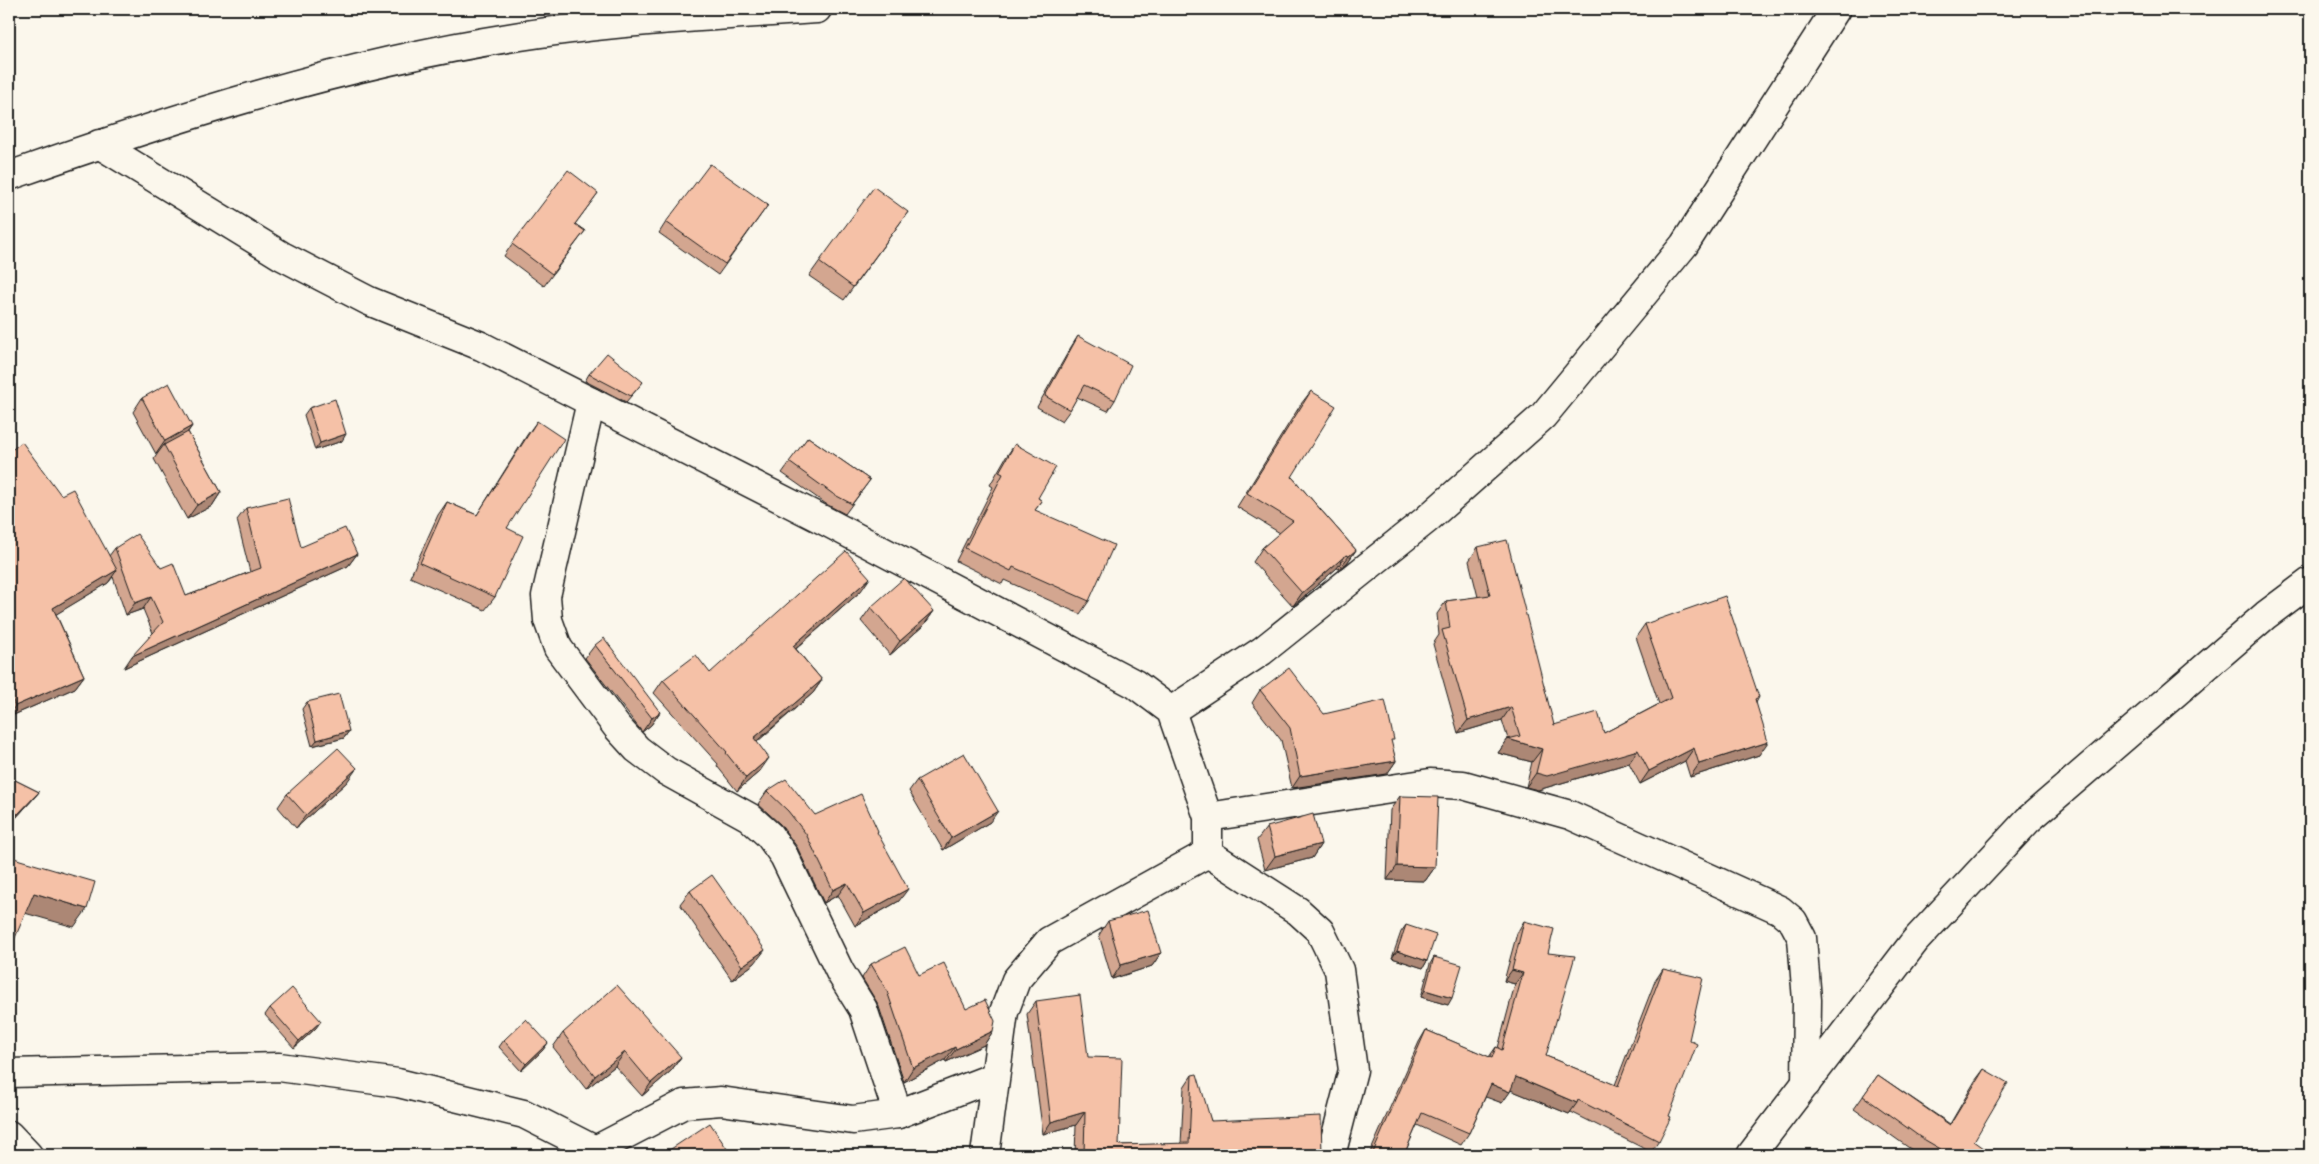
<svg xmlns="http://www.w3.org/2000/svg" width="2319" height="1164" font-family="'Indie Flower',sans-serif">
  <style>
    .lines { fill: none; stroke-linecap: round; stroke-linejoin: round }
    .street-casing { stroke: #1c1c1c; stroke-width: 31 }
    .secondary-casing { stroke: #1c1c1c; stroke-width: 31 }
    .street { stroke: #fbf7ec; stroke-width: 28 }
    .secondary { stroke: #fbf7ec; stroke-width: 28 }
    .wall { fill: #d3a690; stroke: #1c1c1c }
    .shaded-wall { fill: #ac8775; stroke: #1c1c1c }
    .building { fill: #f5c1a7; stroke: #1c1c1c }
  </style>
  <rect width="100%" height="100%" fill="#fbf7ec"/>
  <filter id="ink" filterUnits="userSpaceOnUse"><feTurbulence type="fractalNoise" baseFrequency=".02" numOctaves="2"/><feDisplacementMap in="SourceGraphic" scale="10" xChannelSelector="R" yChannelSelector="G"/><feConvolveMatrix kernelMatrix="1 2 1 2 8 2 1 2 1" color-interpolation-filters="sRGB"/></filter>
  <g filter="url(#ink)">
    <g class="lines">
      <!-- street casing -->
      <g class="street-casing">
        <g id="street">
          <path d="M99,144L282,256L369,301L481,346L827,522L1135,684L1171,711L1208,817V853"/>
          <path d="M591,402L546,596L548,620L558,648L617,727L637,749L666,771L749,817L769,835L784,856L840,972L863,1009L898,1114"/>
          <path d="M1171,711L1262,651L1426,520L1543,416L1684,245L1836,9"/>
          <path d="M1208,817L1430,783L1463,785L1570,815L1780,910L1793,921L1802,938L1807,1000L1806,1084"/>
          <path d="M1208,853L1298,911L1320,931L1339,970L1353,1070L1331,1155"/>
          <path d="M9,1073L279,1067L398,1083L524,1114L595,1150"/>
          <path d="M9,1135L28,1155"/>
          <path d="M586,1155L684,1104L721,1101L853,1120L898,1114L994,1077"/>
          <path d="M985,1155L1004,1012L1016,980L1049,941L1208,853"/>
          <path d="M1751,1155L1915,941L2028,820L2266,615L2310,582"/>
        </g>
      </g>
      <!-- secondary casing -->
      <g class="secondary-casing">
        <path id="secondary" d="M9,176C173,118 341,64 514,37C614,21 715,16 817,9"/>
      </g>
      <!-- street -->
      <use href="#street" class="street"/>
      <!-- secondary -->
      <use href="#secondary" class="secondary"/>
    </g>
    <!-- wall -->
    <g class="wall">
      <path d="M598,193L575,224L585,231L544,286L504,256L512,244Z"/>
      <path d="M768,205L718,275L659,233L666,222Z"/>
      <path d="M908,212L844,300L809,276L819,262Z"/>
      <path d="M1078,336L1115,400L1108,411L1077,397L1070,410L1062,421L1037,407L1071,347Z"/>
      <path d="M589,374L643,382L626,402L585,381Z"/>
      <path d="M1311,391L1292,477L1356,550L1347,563L1339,569L1337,568L1293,606L1253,562L1262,548L1280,533L1237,507L1301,404Z"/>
      <path d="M142,398L192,426L188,432L221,492L212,506L187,519L154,459L158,453L156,454L133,412Z"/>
      <path d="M309,408L342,441L315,450L304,415Z"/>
      <path d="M537,421L507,528L495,597L485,610L410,577L438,515L447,502L477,515L527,435Z"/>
      <path d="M808,437L870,480L845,514L826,504L782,473Z"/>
      <path d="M1015,444L1038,498L1042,501L1035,510L1089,601L1080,614L1004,580L1002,584L956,561L993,487L990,485L1006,457Z"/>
      <path d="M9,452L61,495L109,556L115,548L161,568L186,596L250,572L237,520L246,508L301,547L357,554L348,566L124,668L153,633L143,609L126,615L113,577L108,583L56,614L84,676L75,688L9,717Z"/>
      <path d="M1478,547L1554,725L1604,733L1659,704L1636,637L1645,624L1759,697L1756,703L1759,755L1690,777L1685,761L1640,784L1629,763L1538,790L1526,787L1532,762L1498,753L1508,739L1502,720L1458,733L1433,644L1439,635L1437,614L1446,601L1478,597L1469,561Z"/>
      <path d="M861,591L796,649L822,680L813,693L757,742L760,771L737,791L717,766L718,764L654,693L663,680L710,673Z"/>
      <path d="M871,607L934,611L924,625L890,655L861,621Z"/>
      <path d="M595,645L660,712L651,725L642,732L585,658Z"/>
      <path d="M1260,690L1324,714L1391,743L1396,761L1387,774L1292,788L1281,740L1252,703Z"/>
      <path d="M307,702L349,731L344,738L312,746L302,709Z"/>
      <path d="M9,777L39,792L34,798L13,821L9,819Z"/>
      <path d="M917,780L990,822L943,850L909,791Z"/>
      <path d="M347,782L296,828L278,807L287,794Z"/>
      <path d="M767,791L815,815L878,831L877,833L899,901L855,926L838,895L824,903L797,847L780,824L758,804Z"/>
      <path d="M1400,796L1435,867L1425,881L1387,880L1390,810Z"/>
      <path d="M1267,827L1321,844L1312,858L1265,870L1257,840Z"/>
      <path d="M690,891L755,963L732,980L680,904Z"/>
      <path d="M1108,921L1161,953L1152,966L1112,979L1099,935Z"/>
      <path d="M1524,921L1548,953L1546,1056L1615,1085L1655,981L1663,969L1659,1141L1651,1152L1571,1112L1569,1114L1511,1090L1502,1103L1486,1096L1469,1133L1461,1145L1417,1125L1404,1155H1369L1419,1042L1426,1030L1489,1057L1496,1047L1498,1048L1515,984L1504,981L1517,933Z"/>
      <path d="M1406,925L1427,961L1423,968L1392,958L1401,932Z"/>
      <path d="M1434,957L1448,1005L1421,997L1430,964Z"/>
      <path d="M871,964L919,975L966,1009L993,1031L984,1045L946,1062L945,1060L904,1082L878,1004L862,978Z"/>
      <path d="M1036,1001L1088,1057L1119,1145L1181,1144L1184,1087L1192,1075L1211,1121L1322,1155H1075L1076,1125L1043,1134L1027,1014Z"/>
      <path d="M270,1008L316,1028L294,1048L265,1015Z"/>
      <path d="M563,1033L681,1057L671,1071L642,1096L615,1066L586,1089L553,1047Z"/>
      <path d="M504,1040L543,1050L521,1071L499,1047Z"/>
      <path d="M1984,1069L1974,1141L1990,1155H1921L1912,1150L1854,1109L1878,1075L1950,1124L1975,1081Z"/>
    </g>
    <!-- shaded-wall -->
    <g class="shaded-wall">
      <path d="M192,426L182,440L164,445L158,453L156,454L165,441Z"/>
      <path d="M346,434L342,441L315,450L320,443Z"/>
      <path d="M221,492L212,506L187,519L197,505Z"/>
      <path d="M1356,550L1347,563L1339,569L1349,556Z"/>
      <path d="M357,554L348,566L124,668L132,656Z"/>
      <path d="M1346,555L1337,568L1293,606L1302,593Z"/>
      <path d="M117,570L108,583L45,621L53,608Z"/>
      <path d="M870,578L861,591L784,659L793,646Z"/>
      <path d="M151,597L143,609L126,615L135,603Z"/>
      <path d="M934,611L924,625L890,655L900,641Z"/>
      <path d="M84,676L75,688L9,717V715L15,706Z"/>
      <path d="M822,680L813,693L745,751L754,738Z"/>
      <path d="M1511,707L1502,720L1458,733L1468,720Z"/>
      <path d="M660,712L651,725L642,732L652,718Z"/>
      <path d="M349,731L344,738L312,746L317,740Z"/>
      <path d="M1508,739L1542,749L1532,762L1498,753Z"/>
      <path d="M1768,742L1759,755L1690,777L1699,764Z"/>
      <path d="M1694,748L1685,761L1640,784L1649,771Z"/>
      <path d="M1638,750L1629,763L1538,790L1526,787L1536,773Z"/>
      <path d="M769,758L760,771L737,791L746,778Z"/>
      <path d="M1396,761L1387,774L1292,788L1300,776Z"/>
      <path d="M357,768L347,782L296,828L306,815Z"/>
      <path d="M39,792L34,798L13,821L18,814Z"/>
      <path d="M998,811L990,822L943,850L951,838Z"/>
      <path d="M1321,844L1312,858L1265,870L1275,856Z"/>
      <path d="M1397,866L1435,867L1425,881L1387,880Z"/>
      <path d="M847,883L838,895L824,903L833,890Z"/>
      <path d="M908,889L899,901L855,926L864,913Z"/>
      <path d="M34,893L87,909L74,927L21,912Z"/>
      <path d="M765,950L755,963L732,980L742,966Z"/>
      <path d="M1397,951L1427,961L1423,968L1392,958Z"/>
      <path d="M1161,953L1152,966L1112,979L1121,965Z"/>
      <path d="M1512,970L1523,973L1515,984L1504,981Z"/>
      <path d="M1425,990L1452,998L1448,1005L1421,997Z"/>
      <path d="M321,1021L316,1028L294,1048L299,1041Z"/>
      <path d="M993,1031L984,1045L946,1062L956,1049Z"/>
      <path d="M548,1043L543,1050L521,1071L526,1064Z"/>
      <path d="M955,1047L945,1060L904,1082L913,1068Z"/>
      <path d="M625,1052L615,1066L586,1089L595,1076Z"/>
      <path d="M681,1057L671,1071L642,1096L651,1083Z"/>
      <path d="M1516,1077L1577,1103L1569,1114L1508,1089Z"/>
      <path d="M1491,1084L1510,1092L1502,1103L1483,1096Z"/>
      <path d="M1085,1112L1076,1125L1043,1134L1051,1122Z"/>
    </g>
    <!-- building -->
    <g class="building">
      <path d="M710,164L768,205L725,264L666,222Z"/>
      <path d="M568,170L598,193L575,224L585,231L552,274L512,244Z"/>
      <path d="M874,187L908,212L853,287L819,262Z"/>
      <path d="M1078,336L1131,365L1115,400L1084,385L1070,410L1045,396Z"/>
      <path d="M607,353L643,382L631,396L589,374Z"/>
      <path d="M169,383L192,426L165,441L142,398Z"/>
      <path d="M1311,391L1336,406L1292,477L1356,550L1349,556L1346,555L1302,593L1262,548L1293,521L1247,493Z"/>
      <path d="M335,399L346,434L320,443L309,408Z"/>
      <path d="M537,421L564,439L507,528L523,536L495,597L420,563L447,502L477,515Z"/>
      <path d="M188,432L221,492L197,505L164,445Z"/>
      <path d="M808,437L870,480L852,504L833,494L789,462Z"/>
      <path d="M22,442L61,495L73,489L117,570L53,608L84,676L15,706L9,690V511L13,509L9,503V452Z"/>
      <path d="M1015,444L1056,467L1038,498L1042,501L1035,510L1114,545L1089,601L1013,567L1011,571L965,548L1003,474L999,472Z"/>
      <path d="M288,498L301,547L345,528L357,554L132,656L163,622L151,597L135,603L115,548L137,534L161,568L173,563L186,596L261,568L246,508Z"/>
      <path d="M1507,540L1554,725L1598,712L1604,733L1671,698L1645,624L1725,596L1759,697L1755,699L1768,742L1699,764L1694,748L1649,771L1638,750L1547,776L1536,773L1542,749L1508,739L1520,736L1511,707L1468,720L1442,630L1450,628L1446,601L1490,595L1478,547Z"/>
      <path d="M846,551L870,578L793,646L822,680L754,738L769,758L746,778L726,753L727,752L663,680L696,655L710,673Z"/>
      <path d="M904,578L934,611L900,641L871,607Z"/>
      <path d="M604,638L660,712L652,718L595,645Z"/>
      <path d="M1289,668L1324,714L1385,700L1394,740H1391L1396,761L1300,776L1290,728L1260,690Z"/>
      <path d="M339,694L349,731L317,740L307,702Z"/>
      <path d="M338,748L357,768L306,815L287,794Z"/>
      <path d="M964,753L998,811L951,838L917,780Z"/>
      <path d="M9,777L39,792L18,814L9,810Z"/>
      <path d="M786,779L815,815L861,794L878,831L877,832L908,889L864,913L847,883L833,890L806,834L788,811L767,791Z"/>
      <path d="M1400,796L1438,797L1435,867L1397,866Z"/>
      <path d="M1313,814L1321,844L1275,856L1267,827Z"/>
      <path d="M9,856L20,860L95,882L87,909L34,893L9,952Z"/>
      <path d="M712,875L765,950L742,966L690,891Z"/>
      <path d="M1148,910L1161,953L1121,965L1108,921Z"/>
      <path d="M1524,921L1554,929L1548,953L1575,956L1546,1056L1618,1086L1663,969L1703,978L1689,1040L1697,1044L1669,1116L1671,1117L1659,1141L1578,1100L1577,1103L1516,1077L1510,1092L1491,1084L1469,1133L1422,1113L1404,1155H1372L1426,1030L1492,1058L1496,1047L1502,1050L1523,973L1512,970Z"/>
      <path d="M1406,925L1436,935L1427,961L1397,951Z"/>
      <path d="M905,947L919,975L944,963L966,1009L985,1000L995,1021L993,1031L956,1049L955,1047L913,1068L887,991L871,964Z"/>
      <path d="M1434,957L1462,965L1452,998L1425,990Z"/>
      <path d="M617,985L681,1057L651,1083L625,1052L595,1076L563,1033Z"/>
      <path d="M292,988L321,1021L299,1041L270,1008Z"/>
      <path d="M1080,995L1088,1057L1122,1058L1119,1145L1189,1143L1192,1075L1197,1074L1211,1121L1321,1116L1322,1155H1084L1085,1112L1051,1122L1036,1001Z"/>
      <path d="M526,1019L548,1043L526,1064L504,1040Z"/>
      <path d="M1984,1069L2008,1083L1974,1141L1991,1153L1990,1155H1951L1920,1137L1863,1096L1878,1075L1950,1125Z"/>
      <path d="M710,1123L731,1155H662Z"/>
    </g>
  </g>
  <!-- margin -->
  <rect width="2319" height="1164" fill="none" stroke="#fbf7ec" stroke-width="30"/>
  <rect x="15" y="15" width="2289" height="1134" fill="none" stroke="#1c1c1c" stroke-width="2" filter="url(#ink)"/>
</svg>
